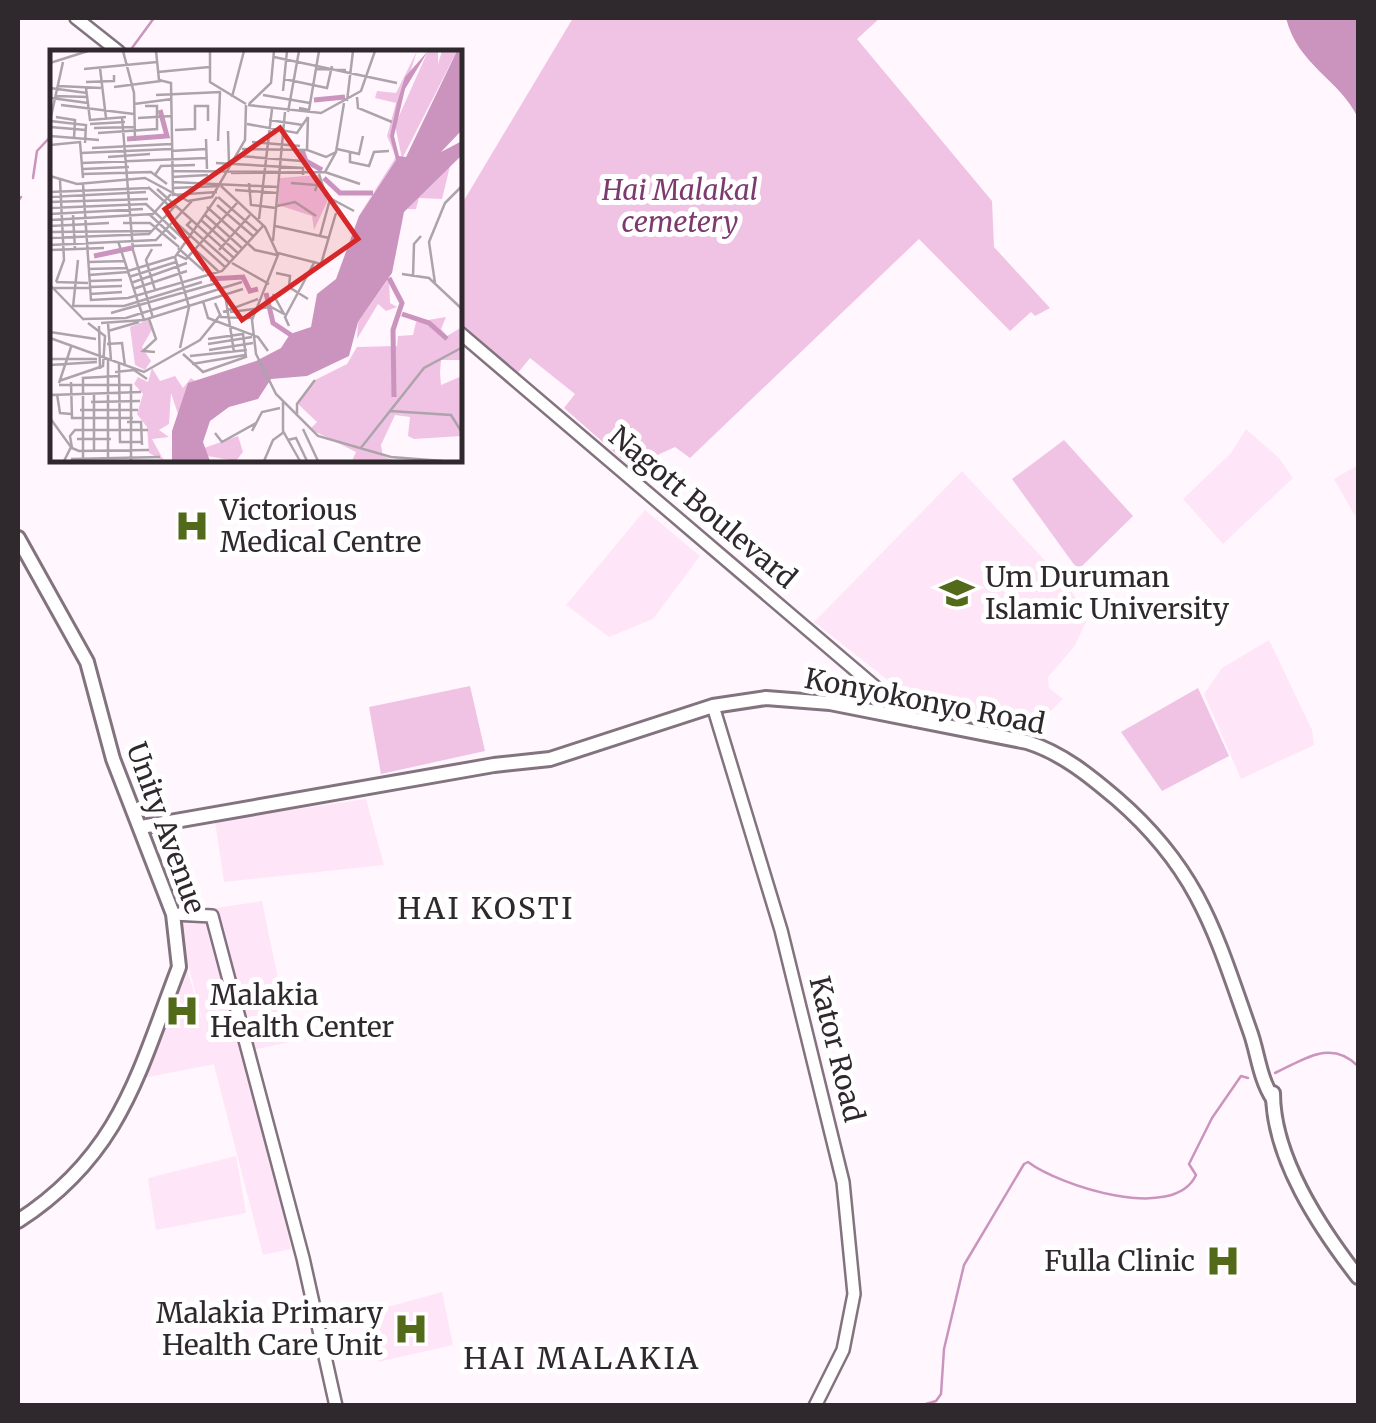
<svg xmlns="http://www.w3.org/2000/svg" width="1376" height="1423" font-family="Merriweather,serif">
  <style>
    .built { fill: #ffe5f8 }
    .green { fill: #f0c3e5 }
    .water { fill: #cb94be }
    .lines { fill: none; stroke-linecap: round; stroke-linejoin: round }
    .stream { stroke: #cb94be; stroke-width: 2.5 }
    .secondary-casing { stroke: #83737f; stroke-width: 16 }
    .primary-casing { stroke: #83737f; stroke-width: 18 }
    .secondary { stroke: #fff; stroke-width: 11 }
    .primary { stroke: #fff; stroke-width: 12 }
    .labels { text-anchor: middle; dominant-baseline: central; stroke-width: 10; stroke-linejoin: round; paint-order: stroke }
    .park-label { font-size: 28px; font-style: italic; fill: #7c3a6f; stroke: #fff }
    .street-label { font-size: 28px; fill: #2f282d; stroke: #fff }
    .poi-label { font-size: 28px; fill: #2f282d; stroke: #fff; text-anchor: start }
    .neighbourhood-label { font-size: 30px; letter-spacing: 2.5px; fill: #2f282d; stroke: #fff }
    .inset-river { fill: none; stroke: #cb94be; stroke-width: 5 }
    .inset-road { fill: none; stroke: #aca4aa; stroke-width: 2.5 }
    .view { fill: #d62828; fill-opacity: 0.15; stroke: #d62828; stroke-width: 5 }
    .inset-edge { fill: none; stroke: #2f282d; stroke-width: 5 }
  </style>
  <rect width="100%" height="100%" fill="#fff7fd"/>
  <!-- built -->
  <g class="built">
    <path d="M1246,429L1279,458L1293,478L1223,544L1183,499L1231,453Z"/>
    <path d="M1358,465V521L1334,479Z"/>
    <path d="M962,471L1063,580L1082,606L1086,622L1074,647L1048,677L1049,688L1063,699L1025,736L916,709L917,703L814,622Z"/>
    <path d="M645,510L700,556L653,619L609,637L566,605Z"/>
    <path d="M1269,640L1312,730L1314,745L1241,779L1204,694L1222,668Z"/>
    <path d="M366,799L384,865L224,882L215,821Z"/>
    <path d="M262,901L291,1042L247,1051L291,1249L263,1255L175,914Z"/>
    <path d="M184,959L215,1064L138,1079Z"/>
    <path d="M236,1156L246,1213L156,1230L148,1178Z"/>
    <path d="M442,1292L453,1345L378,1362L369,1312Z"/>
  </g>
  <!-- green -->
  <g class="green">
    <path d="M573,18H880L857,39L992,201L994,247L1050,308L1035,316L1031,312L1010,331L919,239L690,458L675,447L631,467L564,408L575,394L530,358L517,374L460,325V207Z"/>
    <path d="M1064,440L1133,516L1078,570L1012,479Z"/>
    <path d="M470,686L485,751L381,774L369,707Z"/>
    <path d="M1198,688L1229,756L1162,791L1121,732Z"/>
  </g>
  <!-- water -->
  <path class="water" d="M1286,18H1358V118C1340,79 1298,66 1286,18Z"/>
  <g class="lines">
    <!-- stream -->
    <g class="stream">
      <path d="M132,48L154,18"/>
      <path d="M33,178L37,151L52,135"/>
      <path d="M18,201L21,197"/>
      <path d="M1275,1073C1305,1059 1331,1039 1358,1066"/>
      <path d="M919,1406L936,1401L941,1394L944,1349L964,1265L1024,1164L1028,1162C1060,1186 1174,1223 1196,1175L1189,1164L1212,1118L1241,1076L1248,1078"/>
    </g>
    <!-- secondary casing -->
    <g class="secondary-casing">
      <g id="secondary">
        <path d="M76,18L119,52"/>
        <path d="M460,333L914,720"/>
        <path d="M713,706L781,930L843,1182L854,1294L843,1350L815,1406"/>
        <path d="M173,914L212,916L303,1258L336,1406"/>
      </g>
    </g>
    <!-- primary casing -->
    <g class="primary-casing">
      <g id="primary">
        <path d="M18,538L87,662L113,759L173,914L179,967C138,1074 120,1155 18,1221"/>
        <path d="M141,827L494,765L550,759L713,706L766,698L830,703L1027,742C1062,753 1090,776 1117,799C1200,871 1216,935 1251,1034C1258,1055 1260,1079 1273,1099"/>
        <path d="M1273,1093C1273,1158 1320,1228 1358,1277"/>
      </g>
    </g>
    <!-- secondary -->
    <use href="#secondary" class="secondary"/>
    <!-- primary -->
    <use href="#primary" class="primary"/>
  </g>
  <!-- icons -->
  <defs>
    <g id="hospital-bare" transform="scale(2.7)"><path d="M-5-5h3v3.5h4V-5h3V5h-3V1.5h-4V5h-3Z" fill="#526a1a" stroke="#fff" stroke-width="2.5" paint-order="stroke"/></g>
    <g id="university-bare" transform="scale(2.7)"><path d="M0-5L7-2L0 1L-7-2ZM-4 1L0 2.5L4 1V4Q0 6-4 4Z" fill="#526a1a" stroke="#fff" stroke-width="2.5" paint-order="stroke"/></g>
  </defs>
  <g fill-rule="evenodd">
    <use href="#hospital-bare" x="192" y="526"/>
    <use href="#university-bare" x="957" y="593"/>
    <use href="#hospital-bare" x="182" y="1011"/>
    <use href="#hospital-bare" x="1223" y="1261"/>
    <use href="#hospital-bare" x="411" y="1329"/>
  </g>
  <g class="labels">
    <!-- park labels -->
    <g class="park-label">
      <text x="680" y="190">Hai Malakal<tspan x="680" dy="32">cemetery</tspan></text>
    </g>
    <!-- street labels -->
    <g class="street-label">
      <text transform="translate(703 507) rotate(40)">Nagott Boulevard</text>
      <text transform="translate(925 701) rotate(11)">Konyokonyo Road</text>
      <text transform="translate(166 828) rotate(70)">Unity Avenue</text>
      <text transform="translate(837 1049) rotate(76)">Kator Road</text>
    </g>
    <!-- poi labels -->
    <g class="poi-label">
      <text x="220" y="510">Victorious<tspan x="220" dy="32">Medical Centre</tspan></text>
      <text x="985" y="577">Um Duruman<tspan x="985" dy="32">Islamic University</tspan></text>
      <text x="210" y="995">Malakia<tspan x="210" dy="32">Health Center</tspan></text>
      <text x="1195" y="1261" text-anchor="end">Fulla Clinic</text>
      <text x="383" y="1313" text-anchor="end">Malakia Primary<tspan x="383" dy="32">Health Care Unit</tspan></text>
    </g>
    <!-- neighbourhood labels -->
    <g class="neighbourhood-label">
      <text x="486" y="908">HAI KOSTI</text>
      <text x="582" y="1358">HAI MALAKIA</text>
    </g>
  </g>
  <!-- overview -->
  <g transform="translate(50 50)">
    <rect width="412" height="412" fill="#fff7fd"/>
    <path d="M367,1L340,86L346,105V110L311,162L346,107L337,86L346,53L325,48L327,41L346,43ZM378,1H388V14L392,1H407L352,109L345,75ZM401,112L392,149L369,148L366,159H357ZM268,125L278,150L264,180L262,166L228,155L230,128ZM339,228L340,253L347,257L336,261L328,254L307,289L308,272ZM396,267L391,279L397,286L412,277V310H391L390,323L391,335L412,326V386L364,389L358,386L360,367L345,365L331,395L333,406L345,411H302L306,402L260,379L267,372L248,354L263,331L297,314L307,297L347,296L348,286L363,285L366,272ZM98,270L103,278L92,297L101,311L95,320L85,315L80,277ZM102,318L110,331L125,326L133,338L141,328L145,331L128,364L121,343L119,374L109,380L119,387L102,389L114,411L99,403L97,377L87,364L93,344L84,334L88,327L98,332ZM188,386L193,402L186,411L157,406L154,398Z" fill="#f0c3e5"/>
    <path d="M378,1L355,39L344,86L349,106L356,107L407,1H412V80L391,102L412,91V105L354,162L342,223L308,272L299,306L257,326L221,329L208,349L179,357L160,371L153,392L160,411H122V381L138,333L206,311L231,298L240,284L261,277L267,244L286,229L309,166L346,110L340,86L347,53L355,27Z" fill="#cb94be"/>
    <path class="inset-river" d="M264,50L295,47M77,89L117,86L110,60M252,100L256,111L272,120M274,128L290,143H323M44,206L82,198M339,228L352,253L343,280L344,347M160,229L193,227L200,241L208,239M216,243L223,273L241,285M352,264L379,273L397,289"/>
    <path class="inset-road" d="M73,1L84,43L85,91M106,1L109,30L121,33L123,145L167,142M160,1V32L196,54M224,7L347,33M0,13L38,1M50,18L56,68M34,19L107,12M266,19L296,20M108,22L159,17M234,29L277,38L282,16M36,32L64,31V25M8,36L51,38M64,37L111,31M0,38L37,43M36,38L40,70L76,67M233,41L237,1M106,45L171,42M213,45L260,53M6,46L37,47M182,47L194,1M307,47L308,58L342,72M1,48L38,53M297,51L303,1M84,54L122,49M199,54L221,33L224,1M11,55L84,64M198,55L271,63L311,41L325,1M249,58L259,60L269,1M238,62L249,1M6,67L25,70L24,88M72,67L83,200L103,268M258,67L257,100L276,107L286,102M88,68L122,66M219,70L253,75M0,71L36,75L35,93M0,71L13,12M40,74L75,72M197,74L247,83L258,67M0,77L36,80M44,78L84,77M125,80L145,79V56H158V71M178,81L179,113M48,83L107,79V56H95M0,86L49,90M156,89L157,119M168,91L170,42M202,92L250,96M0,95L30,92L33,128M42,98L121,94M192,99L257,100M287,99L309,104L313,86M121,101L156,99M31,103L121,99M300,103V112L319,116L324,102L339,101M189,106L252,111M58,107L100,104M32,113L156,108M166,113L253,118V125M33,119L79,117M122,121L230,122M275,122L310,134M181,123L275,122L286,102L294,53M33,124L101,122L117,134M269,124L276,146L304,161M105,125L111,116L145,115M0,126L27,134L95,128L138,151L162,147L195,90L196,55M122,127L158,125M122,132L228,137M199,133L201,155L226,158M241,133L267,135L265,141M33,134L41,250L78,248L172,221L213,176M171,136L215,177L228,205L202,270L206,304L226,344L268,386L341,407L393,411M98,137L123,159M123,138L170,136M107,139L184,208M185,140L228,143M0,142L99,138M0,147L96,142M168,147L207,181M0,152L98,149M167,155L203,186M227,156L245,152L266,166M157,157L205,200L227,205M0,158L96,154L168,221M0,164L93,159M99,164L126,189M154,164L193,199M23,165L25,199M122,169L175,217M150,169L189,204M209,169L222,59M0,170L103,164L121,144M142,170L137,175L180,213M73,173H100L129,197M0,176L59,173M225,176L279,188M0,182L102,181M270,186L280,149M0,188L99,184L126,155M68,191L94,270L193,239M223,191L235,62M0,195L106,190L142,151M82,196L112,195M128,198L154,221M102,199L96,210L105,240M0,200L54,198M169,200L200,165M228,203L271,214L286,163M126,204L136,209L187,153M39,212L75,211M182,213L219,234M38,219L77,218M78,221L124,207M226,223L240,226L239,237L258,249M352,224L379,228L413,260M39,225L78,222M79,227L126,212M363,227L364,194L371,186M40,231L72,230M6,232L14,210L10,130M6,232L38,233M81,233L137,213M385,233L379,192L395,153L413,135M0,235L34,270M40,237L72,236M3,238H39M83,239L137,221M40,244L72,242M175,244L184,302M153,251L158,268L208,287L218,301M165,253L171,267L202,268M24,256H74L152,232M23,257L28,210M173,262L208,249M180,262L221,257L234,264L223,244M61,263L167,233M33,269L76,268L192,232M99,269L106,289L93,301L105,302M51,273L94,270M58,273L61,310M49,276L50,319M239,276L235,267L265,211M58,281L89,272M0,282L46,289M0,288L94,322L150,290L171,264M57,294L72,293L75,316M158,294L202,287M130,298L139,257L125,207L167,147M159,300L203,293M133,304L153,322L196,307L193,284L158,289M140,306L197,300M0,309H47M58,309V411M69,314L70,392H92M142,314L195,305M0,315L47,312M65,322L84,320L97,329M9,331L53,316L55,286L38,273M21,332L22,368H83M9,333L21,297M9,335H81V411M44,343V401M7,344L10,363L21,364M0,345L91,342M41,352L90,351M233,352V381L250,411M30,360H88M340,361L401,365L411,381M247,366V354L265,330M0,368L21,397L14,411M77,372H91L92,395M253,379L268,411M98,380H25L20,386L22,398L29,401L99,400M202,381L212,362L230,358M165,383L172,392L206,373M27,389H61M238,390L246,388L257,411M310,399L374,318L413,297M21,409L110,407M33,411V328L69,326M214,411L223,390L234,382"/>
    <path class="view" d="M230,78L308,189L192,270L115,159Z"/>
    <rect width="412" height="412" class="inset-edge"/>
  </g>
  <!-- border -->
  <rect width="1376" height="1423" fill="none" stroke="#2f282d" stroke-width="40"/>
</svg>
